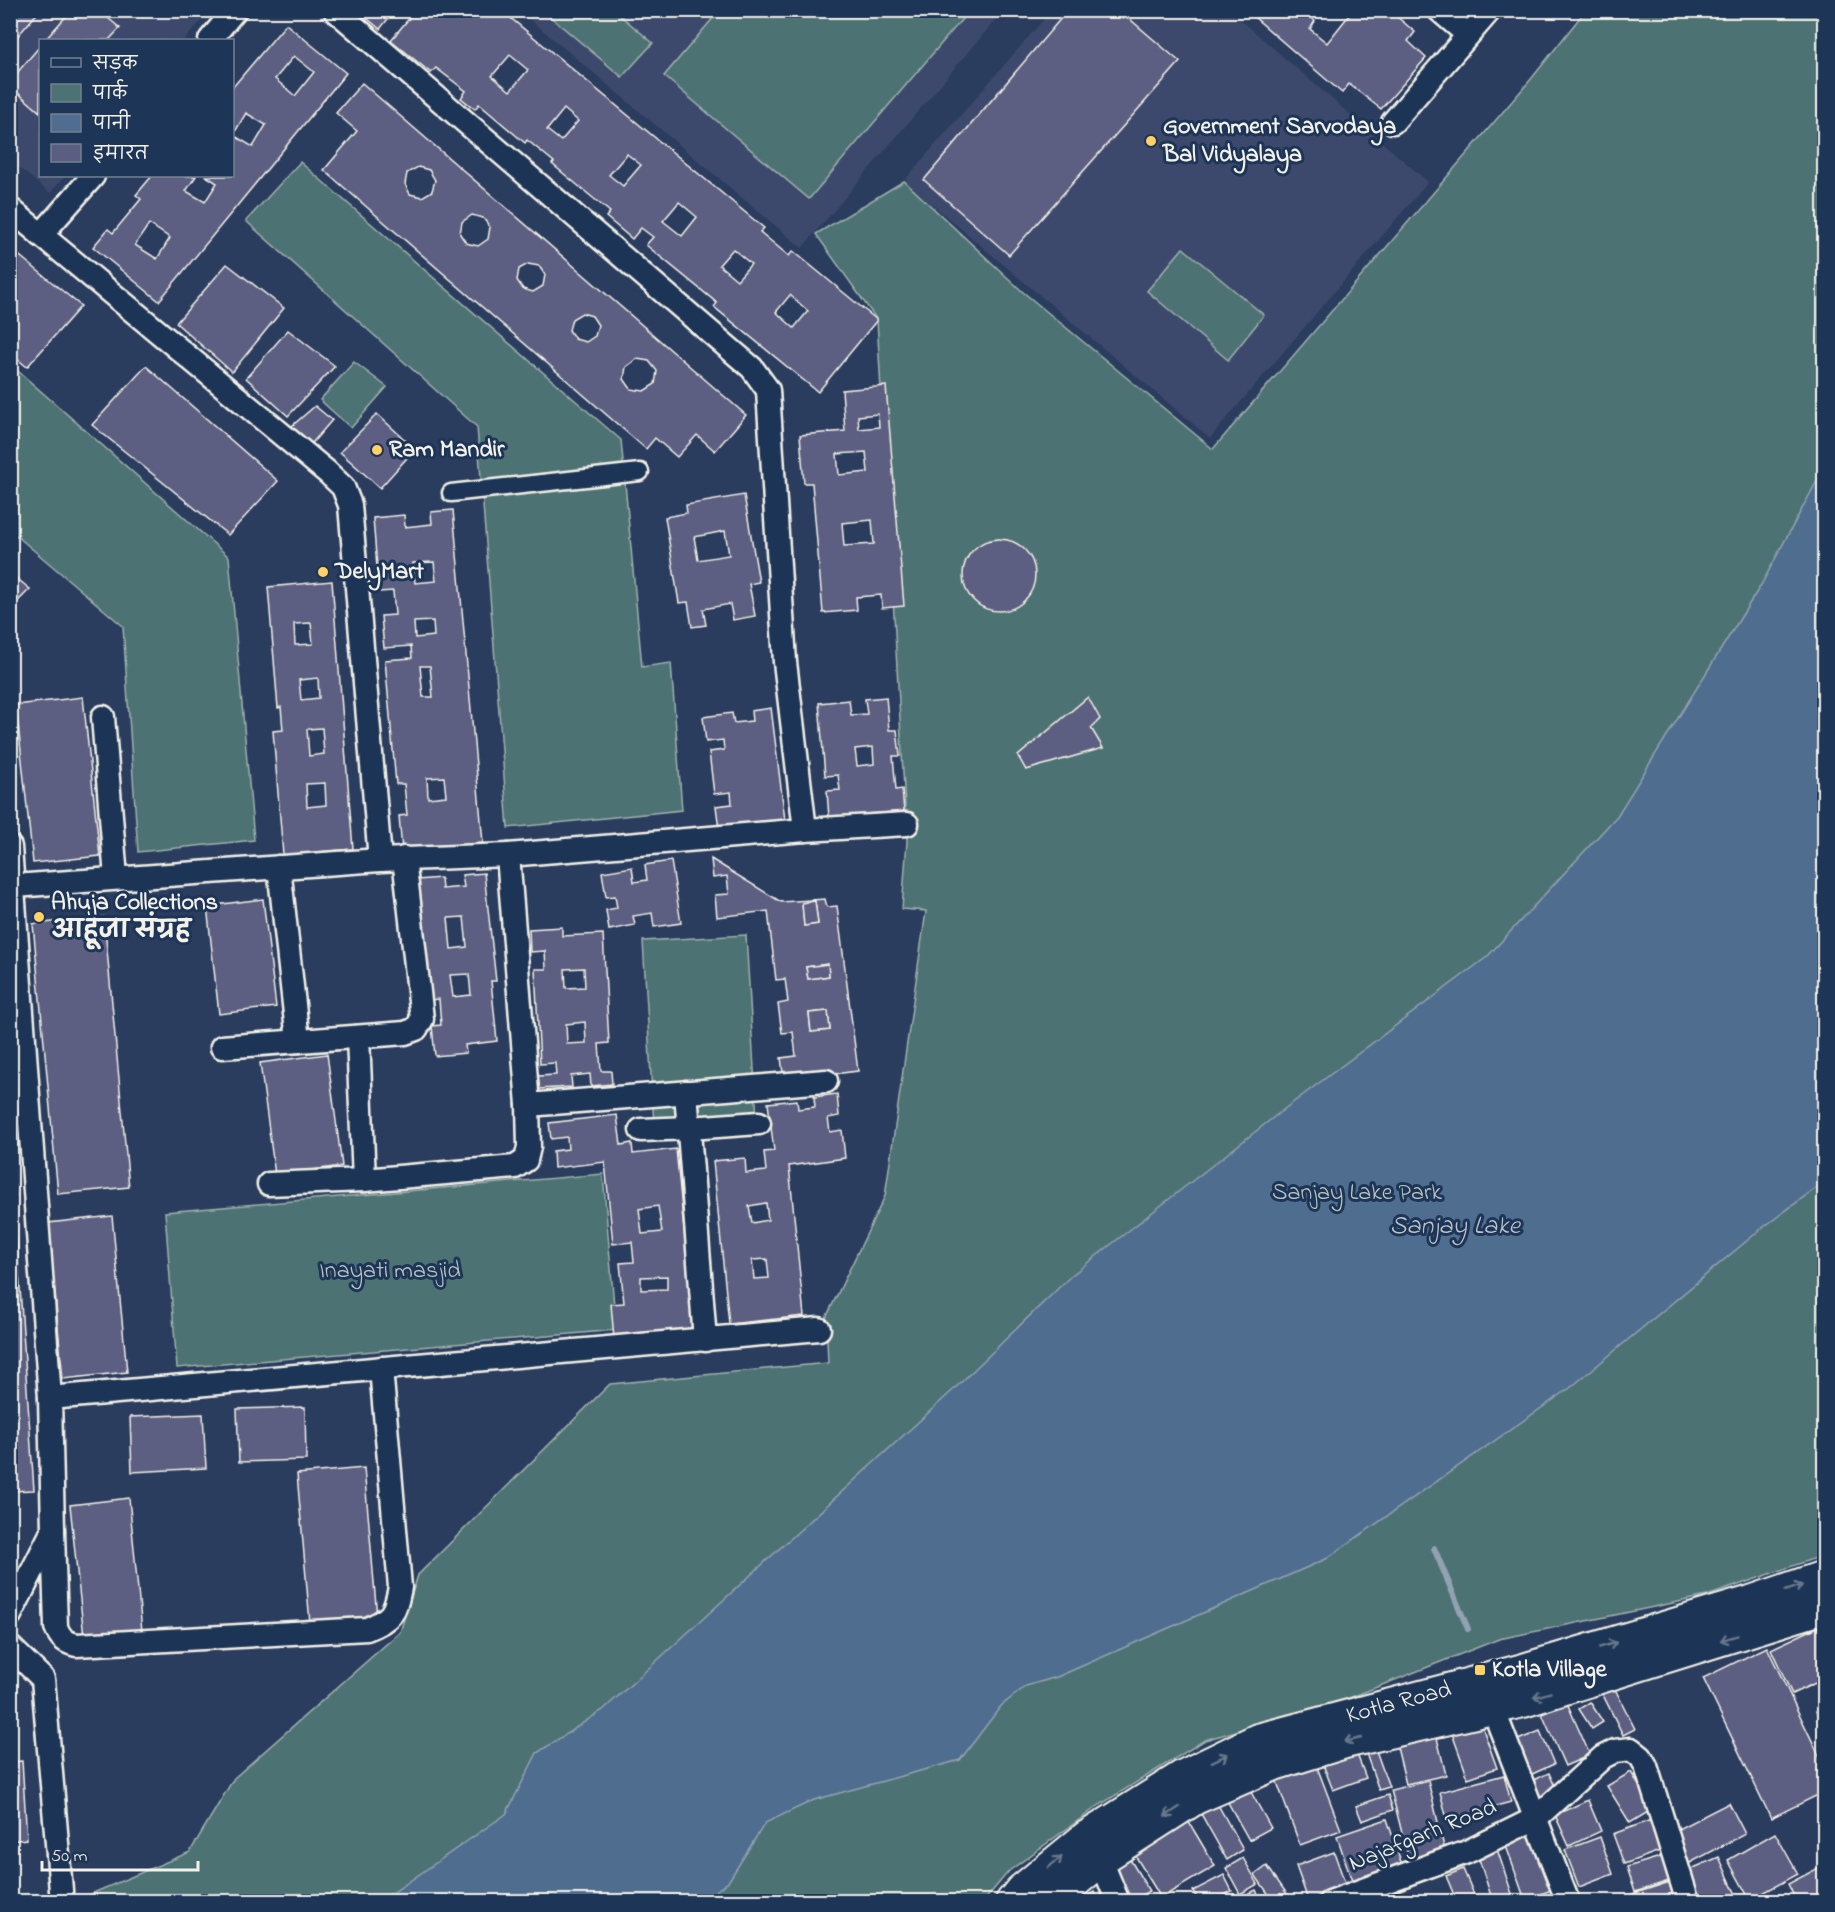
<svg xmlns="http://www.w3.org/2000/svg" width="1835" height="1912" font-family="'Indie Flower','Playpen Sans Deva',sans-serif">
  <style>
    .built { fill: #3d4a6c }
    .green { fill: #4d7273; stroke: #a0b2ae; stroke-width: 1.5 }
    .water { fill: #506d8f; stroke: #92a2b3; stroke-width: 1.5 }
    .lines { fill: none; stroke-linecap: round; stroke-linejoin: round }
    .stream { stroke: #92a2b3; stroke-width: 6 }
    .building { fill: #5c5e81; stroke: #f4f1e8; stroke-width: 1.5; fill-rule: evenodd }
    .pedestrian-casing { stroke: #f4f1e8; stroke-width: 21 }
    .minor-casing { stroke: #f4f1e8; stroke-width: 27 }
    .secondary-casing { stroke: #f4f1e8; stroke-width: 36 }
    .pedestrian { stroke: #1d3557; stroke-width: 16 }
    .minor { stroke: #1d3557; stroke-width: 22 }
    .secondary { stroke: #1d3557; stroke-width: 32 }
    .oneway { stroke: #68778a }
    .poi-dot { fill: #ffd166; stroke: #1d3557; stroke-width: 2 }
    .labels { text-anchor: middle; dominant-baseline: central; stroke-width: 6; stroke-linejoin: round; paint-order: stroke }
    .poi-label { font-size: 24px; font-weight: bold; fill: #f4f1e8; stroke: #1d3557; text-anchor: start }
    .park-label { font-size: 24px; fill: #bac5bf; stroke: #1d3557 }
    .street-label { font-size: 24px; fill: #f4f1e8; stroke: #1d3557 }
    .water-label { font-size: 26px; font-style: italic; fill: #bbc3c9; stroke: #1d3557 }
  </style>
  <rect width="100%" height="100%" fill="#2a3d5f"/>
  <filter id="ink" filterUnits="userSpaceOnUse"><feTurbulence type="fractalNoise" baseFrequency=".0167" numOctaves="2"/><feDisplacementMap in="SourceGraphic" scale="12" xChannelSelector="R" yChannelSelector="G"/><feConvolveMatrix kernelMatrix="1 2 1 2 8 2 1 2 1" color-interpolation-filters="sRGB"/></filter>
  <g filter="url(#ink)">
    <!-- built -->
    <g class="built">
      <path d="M1229,10L1428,182L1210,438L904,181L1051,11Z"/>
      <path d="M10,11H210L184,40H40V176H65L50,193L11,161Z"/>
      <path d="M520,11H1003L802,248Z"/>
    </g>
    <!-- green -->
    <g class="green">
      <path d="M720,10H969V11L809,199L664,76Z"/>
      <path d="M551,11H615L653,43L622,77L547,14Z"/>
      <path d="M1585,11H1824V1555L1707,1596L1499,1639L1344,1700L1205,1740L1098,1806L1009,1871L984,1901L72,1902L190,1852L234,1778L400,1632L418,1575L610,1384L828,1363L826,1318L885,1196L926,911L902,909L907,841L877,320L816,234L904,181L1023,292L1213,449L1532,78Z"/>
      <path d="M300,162L621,440L642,667L671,663L682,810L508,828L477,427L246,221Z"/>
      <path d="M1183,248L1264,315L1228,360L1147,291Z"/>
      <path d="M354,362L387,387L351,428L320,400Z"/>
      <path d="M10,364L229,557L254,840L138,852L123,626L11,531Z"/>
      <path d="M746,935L757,1119L654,1125L643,941Z"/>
      <path d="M603,1174L616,1330L177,1368L165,1212Z"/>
    </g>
    <!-- water -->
    <path class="water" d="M1824,468V1182L1761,1229L1570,1388L1326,1559L1057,1677L1026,1686L1001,1706L960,1760L814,1800L765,1823L728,1882L702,1901H381L506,1814L537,1753L603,1710L951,1392L1072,1275L1283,1110L1487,957L1617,816L1761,585Z"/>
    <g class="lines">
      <!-- stream -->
      <path class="stream" d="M1434,1548L1468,1629"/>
    </g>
    <!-- building -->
    <g class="building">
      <path d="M10,10H40L10,45Z"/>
      <path d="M63,10H115L108,18L120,28L109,40H45L68,14Z"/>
      <path d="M357,10H395L380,29Z"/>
      <path d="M416,10H449L457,17L463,10H501L764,228L760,232L789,256L793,251L877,320L818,392L714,307L717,303L646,245L653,237L641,228L632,239L606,217L610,212L552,164L554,162L527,140L525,143L479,104L475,109L461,98L466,91L436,68L431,73L391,40ZM510,55L528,70L510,91L492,76ZM564,109L578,121L561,141L547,130ZM627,154L641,165L623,186L609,175ZM679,202L697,217L682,236L663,221ZM733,249L751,264L737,280L719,265ZM790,295L808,311L794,328L776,312Z"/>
      <path d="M629,10H671L629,15Z"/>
      <path d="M1068,10H1119L1180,62L1009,255L924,180Z"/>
      <path d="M1246,10H1317L1312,18L1315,21L1310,29L1327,43L1350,14L1346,10H1389L1415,32L1408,41L1426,58L1381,109L1349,84L1342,93Z"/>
      <path d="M286,24L346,73L159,301L93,247L108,229L113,233L141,199L136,195L152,176H196L186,191L205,202L217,183L206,176H232V88ZM294,56L314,72L295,96L275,79ZM246,113L266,125L253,147L233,135ZM149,224L170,238L157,259L135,245Z"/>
      <path d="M40,46V112L10,86V81Z"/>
      <path d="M362,83L746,415L715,451L697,435L677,457L655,438L646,449L324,170L357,131L336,113ZM418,167L429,170L435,180L432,191L422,197L410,194L405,184L407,173ZM472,215L483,218L490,227L488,239L478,246L466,243L460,234L462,222ZM528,264L539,266L545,275L543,286L533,292L523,289L517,280L519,269ZM582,313L592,316L598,325L595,336L586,342L575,339L569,330L572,319ZM637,359L649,361L657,371L655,384L644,391L631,389L624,379L626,367Z"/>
      <path d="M10,248L81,306L27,367L10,353Z"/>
      <path d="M227,264L284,308L232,372L176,323Z"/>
      <path d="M288,330L335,366L288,416L246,378Z"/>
      <path d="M146,366L278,481L228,535L92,425Z"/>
      <path d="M886,386L904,606L882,608L881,595L856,597L857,610L823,613L812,483H804L800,435L845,431L842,390ZM878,414L879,427L859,429L858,416ZM866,452L868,472L839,475L837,454ZM872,520L874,544L844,546L842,523Z"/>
      <path d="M315,406L332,420L307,449L285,432Z"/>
      <path d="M377,414L415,449L380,488L340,452Z"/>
      <path d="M744,495L759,582L749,584L755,616L733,620L730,604L703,609L706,625L692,627L688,602L679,603L665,517L687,513L686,505ZM725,531L729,555L698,560L694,537Z"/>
      <path d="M453,510L483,843L402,850L399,816L407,815L404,784H396L385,660L412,658L411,646L384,648L381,616L395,615L393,591L379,592L373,518L404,515L405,527L432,524L431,512ZM434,562L436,581L415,583L413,563ZM433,621L434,636L415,638L414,622ZM420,666H430L433,697H423ZM444,777L446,796L428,798L427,778Z"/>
      <circle cx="999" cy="575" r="36"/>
      <path d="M10,573L30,589L10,609Z"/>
      <path d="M332,581L353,849L283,855L273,731L283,730L281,707L278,708L268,587ZM311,623L313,644L295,645L294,624ZM318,678L319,698L301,700L299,680ZM322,728L324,754L309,756L307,729ZM325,783L326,805L307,807L306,784Z"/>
      <path d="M83,697L100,856L33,863L16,705Z"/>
      <path d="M886,697L889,730H897L900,756H893L896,790L902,789L904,811L829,818L827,791L840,790L838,775L825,776L819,703L849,700L851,715L867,714L865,699ZM873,747L874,764L857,766L855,749Z"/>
      <path d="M1088,697L1100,719L1091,728L1103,748L1026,770L1018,756Z"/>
      <path d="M771,708L785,820L719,829L716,806L732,804L731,792L714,794L709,752L724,750L723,740L706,742L703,717L732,713L734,723L752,721L751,711Z"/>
      <path d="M711,859L781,902L825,899L827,907L837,906L858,1071L784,1080L781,1058L796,1056L793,1032L782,1033L778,1004L788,1002L785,979L776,980L768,911L717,917L715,895L729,894L727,876L713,878ZM815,901L818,924L804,926L802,903ZM828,964L829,976L808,979L806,967ZM828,1011L830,1030L811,1032L809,1013Z"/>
      <path d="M671,861L681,923L654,927L652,913L633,916L635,925L609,930L606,910L617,908L615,896L606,897L602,872L632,867L634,882L647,880L645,865Z"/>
      <path d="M484,873L496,981H491L497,1041L465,1045L466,1053L435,1056L432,1026L441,1025L439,999L429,1000L417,880L441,878L442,889L464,887L462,875ZM464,917L467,947L451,949L448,918ZM469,974L471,995L453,997L450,975Z"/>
      <path d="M263,899L276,1007L219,1014L207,906Z"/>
      <path d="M815,901L818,924L804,926L802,903Z"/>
      <path d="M104,917L129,1187L58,1194L33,924Z"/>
      <path d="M562,927V936L603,934L609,1043L599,1044L601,1071H611L612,1084L591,1086L590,1074L571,1076L572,1087L539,1089L538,1076L556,1075L555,1063L540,1064L535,969H546L545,951L530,952L529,929ZM584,968L585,987L566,988L565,969ZM585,1022L586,1043L567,1044L566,1024Z"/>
      <path d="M828,964L829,976L808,979L806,967Z"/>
      <path d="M828,1011L830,1030L811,1032L809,1013Z"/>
      <path d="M327,1054L342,1166L275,1175L260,1063Z"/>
      <path d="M837,1094L839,1116L828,1118L830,1132L842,1130L845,1158L789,1166L804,1316L729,1324L713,1161L745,1158L746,1173L766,1171L764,1152L774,1151L768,1103L797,1100L798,1109L815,1107L814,1097ZM766,1203L768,1220L752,1223L749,1206ZM767,1259L769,1278L754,1279L752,1260Z"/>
      <path d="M617,1115L621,1145L632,1143L633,1154L676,1149L694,1331L614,1339L611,1304L624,1303L620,1263L634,1262L632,1242L613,1244L605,1162L554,1168L553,1151L568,1149L567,1137L551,1139L549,1123ZM658,1206L662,1232L642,1234L639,1209ZM667,1276V1289L641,1290V1277Z"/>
      <path d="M10,1153L15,1197H10Z"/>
      <path d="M15,1216L34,1490L10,1491V1217Z"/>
      <path d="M112,1216L127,1372L63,1379L48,1223Z"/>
      <path d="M305,1407L306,1460L239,1462L237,1409Z"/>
      <path d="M203,1414L206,1468L132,1472L130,1417Z"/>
      <path d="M364,1468L377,1617L310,1623L297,1474Z"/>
      <path d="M129,1498L142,1631L84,1637L70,1505Z"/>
      <path d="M1824,1624V1679L1792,1694L1771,1649Z"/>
      <path d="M1767,1647L1824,1766V1792L1771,1818L1703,1678Z"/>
      <path d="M1614,1687L1635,1729L1623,1735L1602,1693Z"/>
      <path d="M1590,1702L1603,1722L1592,1729L1579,1709Z"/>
      <path d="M1567,1703L1590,1755L1565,1766L1542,1714Z"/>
      <path d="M1824,1708V1734L1816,1711Z"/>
      <path d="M1478,1715L1497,1768L1468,1778L1449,1725Z"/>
      <path d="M1435,1730L1446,1775L1406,1784L1395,1739Z"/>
      <path d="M1540,1731L1554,1764L1528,1776L1513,1742Z"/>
      <path d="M1374,1745L1389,1787L1379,1790L1364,1748Z"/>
      <path d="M1355,1749L1366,1778L1333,1790L1322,1762Z"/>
      <path d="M1314,1759L1341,1830L1300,1845L1274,1774Z"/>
      <path d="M22,1761L27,1839L10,1841V1762Z"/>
      <path d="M1631,1772L1653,1809L1630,1823L1607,1786Z"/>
      <path d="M1549,1773L1556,1789L1536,1810L1524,1784Z"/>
      <path d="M1504,1775L1511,1802L1447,1819L1440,1792Z"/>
      <path d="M1428,1781L1446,1855L1410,1864L1391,1790Z"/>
      <path d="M1247,1785L1271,1828L1249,1840L1225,1797Z"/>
      <path d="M1388,1795L1393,1810L1362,1821L1356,1806Z"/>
      <path d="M1588,1800L1601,1831L1569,1846L1555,1815Z"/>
      <path d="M1217,1803L1243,1850L1227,1860L1200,1812Z"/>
      <path d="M1729,1803L1745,1834L1688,1864L1672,1832Z"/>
      <path d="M1187,1819L1215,1866L1161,1898L1133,1852Z"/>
      <path d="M1387,1819L1402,1865L1352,1881L1337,1836Z"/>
      <path d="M1654,1819L1665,1849L1624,1864L1613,1834Z"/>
      <path d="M1534,1833L1554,1889L1525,1900L1505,1843Z"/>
      <path d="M1775,1833L1798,1874L1750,1900L1728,1860Z"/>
      <path d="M1600,1837L1613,1874L1579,1887L1565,1850Z"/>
      <path d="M1496,1846L1514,1900L1510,1902H1493L1477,1853Z"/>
      <path d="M1334,1852L1346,1886L1308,1900L1296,1866Z"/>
      <path d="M1667,1855L1675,1879L1635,1892L1627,1867Z"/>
      <path d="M1128,1856L1149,1891L1131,1902H1126L1107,1868Z"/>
      <path d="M1719,1857L1738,1899L1732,1902H1695L1682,1873Z"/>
      <path d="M1243,1858L1258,1884L1240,1894L1226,1868Z"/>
      <path d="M1824,1865V1902H1797L1788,1884Z"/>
      <path d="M1267,1866L1292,1901L1291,1902H1274L1255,1875Z"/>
      <path d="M1463,1869L1476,1899L1469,1902H1457L1446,1876Z"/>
      <path d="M1224,1875L1232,1891L1211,1902H1199L1193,1891Z"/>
      <path d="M1673,1881L1679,1902H1608Z"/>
      <path d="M1392,1887L1398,1902H1352Z"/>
      <path d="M1256,1890L1262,1902H1232Z"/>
      <path d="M1095,1892L1100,1902H1078Z"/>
    </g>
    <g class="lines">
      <!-- pedestrian casing -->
      <g class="pedestrian-casing">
        <path id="pedestrian" d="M451,493L640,472"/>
      </g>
      <!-- minor casing -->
      <g class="minor-casing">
        <g id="minor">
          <path d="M335,10L752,368L768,390L785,662L805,830"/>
          <path d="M1439,10L1468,35"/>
          <path d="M210,40L235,10"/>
          <path d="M1393,122L1490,10"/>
          <path d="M10,209L327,472L343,487L350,505L380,860"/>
          <path d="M41,235L93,176"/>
          <path d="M103,717L116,878"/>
          <path d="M10,847L50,1398L53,1530L10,1615"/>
          <path d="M279,867L298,1041"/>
          <path d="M14,886L380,860L508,855L805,830L907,824"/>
          <path d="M358,1037L364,1180"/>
          <path d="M222,1047L405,1033L416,1029L422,1019L404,858"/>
          <path d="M686,1092L705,1340"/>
          <path d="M528,1105L826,1081"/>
          <path d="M641,1130L690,1128L759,1123"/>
          <path d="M269,1184L364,1180L515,1167L526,1160L529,1147L528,1105L508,855"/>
          <path d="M50,1398L819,1329"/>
          <path d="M53,1532L56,1627C60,1638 65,1642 76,1645L367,1629C392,1618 395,1614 400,1587L381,1368"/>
          <path d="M10,1647L43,1679L62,1902"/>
          <path d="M1488,1696L1568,1902"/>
          <path d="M1101,1860L1118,1902"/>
          <path d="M1330,1902L1467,1852L1536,1818L1603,1757L1615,1751L1631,1749L1641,1757L1646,1766L1688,1902"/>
        </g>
      </g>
      <!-- secondary casing -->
      <g class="secondary-casing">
        <g id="secondary">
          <path id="s1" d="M1012,1902L1021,1891L1087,1837L1182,1777L1258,1740L1520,1671L1751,1602L1824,1577"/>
          <path d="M1050,1902L1108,1854L1195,1798L1274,1764L1345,1742L1523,1701L1824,1607"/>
        </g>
      </g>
      <!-- pedestrian -->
      <use href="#pedestrian" class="pedestrian"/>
      <!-- minor -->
      <use href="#minor" class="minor"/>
      <!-- secondary -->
      <use href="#secondary" class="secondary"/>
    </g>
    <!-- one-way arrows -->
    <defs><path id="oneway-shaft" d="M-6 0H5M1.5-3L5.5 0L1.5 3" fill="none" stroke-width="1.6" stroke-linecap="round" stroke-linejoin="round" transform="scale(1.5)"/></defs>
    <g class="oneway">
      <use href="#oneway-shaft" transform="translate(1794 1588) rotate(-19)"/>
      <use href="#oneway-shaft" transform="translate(1729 1638) rotate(163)"/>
      <use href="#oneway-shaft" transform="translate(1608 1645) rotate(-16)"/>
      <use href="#oneway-shaft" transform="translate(1542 1695) rotate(163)"/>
      <use href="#oneway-shaft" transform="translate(1353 1740) rotate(167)"/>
      <use href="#oneway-shaft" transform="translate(1220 1758) rotate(-26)"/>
      <use href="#oneway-shaft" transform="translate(1172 1812) rotate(147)"/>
      <use href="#oneway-shaft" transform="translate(1055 1862) rotate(-40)"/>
    </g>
  </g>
  <!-- markers -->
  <g class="poi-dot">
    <circle cx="1151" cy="141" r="6"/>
    <circle cx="377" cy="450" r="6"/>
    <circle cx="323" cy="572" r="6"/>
    <circle cx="39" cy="917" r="6"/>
    <rect x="1474" y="1664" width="12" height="12" rx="3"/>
  </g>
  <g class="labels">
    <!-- poi labels -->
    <g class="poi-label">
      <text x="1163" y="127">Government Sarvodaya<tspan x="1163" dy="28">Bal Vidyalaya</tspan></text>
      <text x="389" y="450">Ram Mandir</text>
      <text x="335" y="572">DelyMart</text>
      <text x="51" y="903">Ahuja Collections<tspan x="51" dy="28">आहूजा संग्रह</tspan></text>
      <text x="1492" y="1670">Kotla Village</text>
    </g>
    <!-- park labels -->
    <g class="park-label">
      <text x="1357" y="1193">Sanjay Lake Park</text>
      <text x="390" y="1271">Inayati masjid</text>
    </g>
    <!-- street labels -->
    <g class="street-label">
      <text stroke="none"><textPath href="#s1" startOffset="442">Kotla Road</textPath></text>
      <text transform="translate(1423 1836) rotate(-22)">Najafgarh Road</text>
    </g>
    <!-- water labels -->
    <g class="water-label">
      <text x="1455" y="1227">Sanjay Lake</text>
    </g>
  </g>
  <!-- margin -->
  <rect width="1835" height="1912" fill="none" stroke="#1d3557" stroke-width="36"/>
  <rect x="18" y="18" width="1799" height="1876" fill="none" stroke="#f4f1e8" stroke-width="2" filter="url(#ink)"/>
  <!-- legend -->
  <rect x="39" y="39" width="195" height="138" fill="#1d3557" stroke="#738091" stroke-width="1.5"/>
  <rect x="51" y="58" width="30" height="9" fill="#1d3557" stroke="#738091" stroke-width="1.5"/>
  <text x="93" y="69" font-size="18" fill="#f4f1e8">सड़क</text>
  <rect x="51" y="84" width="30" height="18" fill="#4d7273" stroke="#738091" stroke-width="1.5"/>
  <text x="93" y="99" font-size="18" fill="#f4f1e8">पार्क</text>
  <rect x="51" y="114" width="30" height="18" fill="#506d8f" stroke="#738091" stroke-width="1.5"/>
  <text x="93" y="129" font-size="18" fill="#f4f1e8">पानी</text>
  <rect x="51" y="144" width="30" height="18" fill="#5c5e81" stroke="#738091" stroke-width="1.5"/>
  <text x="93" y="159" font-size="18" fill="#f4f1e8">इमारत</text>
  <!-- scale -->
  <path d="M42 1861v9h156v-9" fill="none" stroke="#f4f1e8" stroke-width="3"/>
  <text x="51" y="1861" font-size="18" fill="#f4f1e8" stroke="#1d3557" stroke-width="4.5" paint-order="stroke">50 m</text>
</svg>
